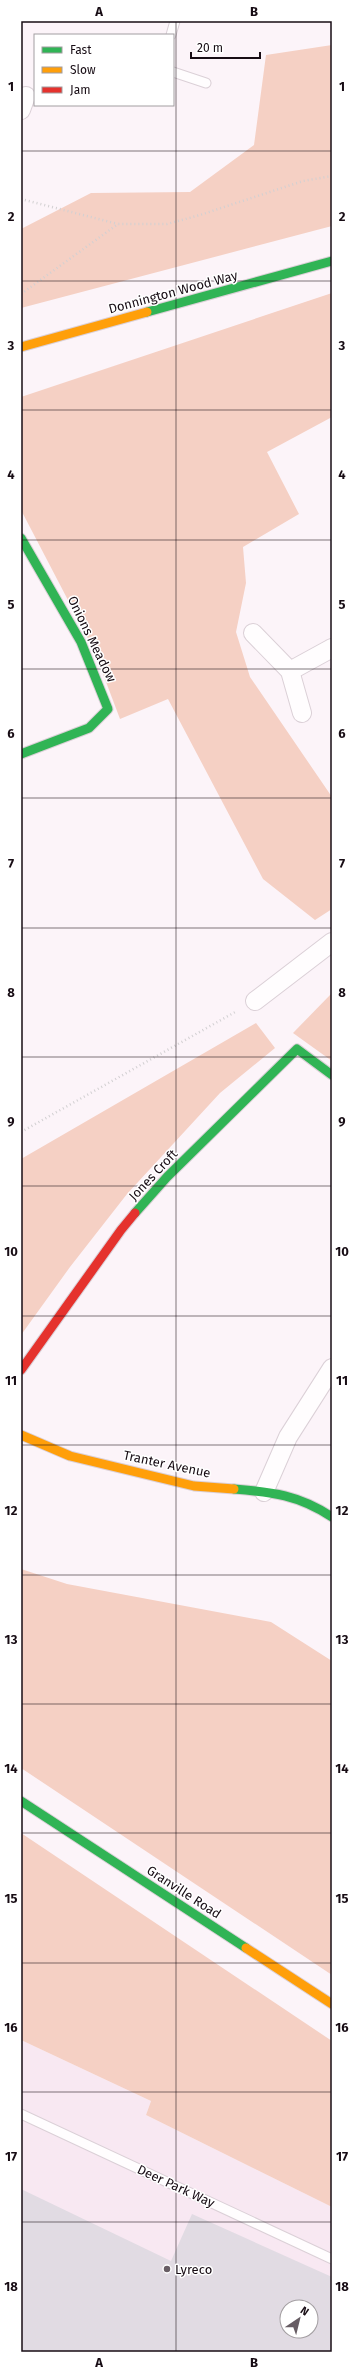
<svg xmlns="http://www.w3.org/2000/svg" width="353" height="2373" font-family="'Fira Sans',sans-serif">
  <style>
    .built { fill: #f8e8f2; fill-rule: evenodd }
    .green { fill: #f5d0c4 }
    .building { fill: #e1dbe3; fill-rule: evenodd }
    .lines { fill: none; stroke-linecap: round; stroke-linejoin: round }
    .lane-casing { stroke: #dbd0d7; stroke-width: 11 }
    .street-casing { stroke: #dbd0d7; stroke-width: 20 }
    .fast-casing { stroke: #dbd0d7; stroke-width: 11 }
    .slow-casing { stroke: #dbd0d7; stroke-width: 11 }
    .jam-casing { stroke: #dbd0d7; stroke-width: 11 }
    .path { stroke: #d2d0d2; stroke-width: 2.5; stroke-dasharray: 1 3; stroke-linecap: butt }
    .lane { stroke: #fffdfe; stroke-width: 9 }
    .street { stroke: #fffdfe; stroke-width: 18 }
    .fast { stroke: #30b455; stroke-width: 9 }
    .slow { stroke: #ff9f0a; stroke-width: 9 }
    .jam { stroke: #e5322d; stroke-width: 9 }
    .grid { fill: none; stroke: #170c14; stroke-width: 1; stroke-opacity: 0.55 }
    .poi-dot { fill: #675d64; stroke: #fff; stroke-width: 1.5 }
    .labels { text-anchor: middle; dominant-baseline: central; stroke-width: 3; stroke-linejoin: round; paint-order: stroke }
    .street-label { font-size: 13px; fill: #170c14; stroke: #fff }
    .poi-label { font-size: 13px; fill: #170c14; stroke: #fff; text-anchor: start }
    .neatline { fill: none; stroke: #170c14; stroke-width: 1.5 }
    .grid-label { font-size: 13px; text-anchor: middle; font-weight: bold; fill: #170c14 }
  </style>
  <rect width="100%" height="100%" fill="#fcf4f9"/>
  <!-- built -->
  <path class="built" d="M21,2040L151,2101L146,2115L332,2207V2352H21ZM287,2307H311V2331H287Z"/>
  <!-- green -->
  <g class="green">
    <path d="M332,45V226L21,308V229L91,193L190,192L254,145L266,55Z"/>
    <path d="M332,293V417L267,452L299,514L243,547L246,583L236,632L250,677L332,797V909L315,920L263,879L168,699L120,719L94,650L21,510V397Z"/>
    <path d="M332,993V1061L293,1033Z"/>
    <path d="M256,1023L275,1048L220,1093L127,1194L70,1267L21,1335V1159Z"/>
    <path d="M21,1569L67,1584L271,1622L332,1661V1975L21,1768Z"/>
    <path d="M21,1833L332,2041V2207L146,2115L151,2101L21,2040Z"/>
  </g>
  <!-- building -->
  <path class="building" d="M21,2189L171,2261L192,2214L332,2277V2352H21ZM287,2307H311V2331H287Z"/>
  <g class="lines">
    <!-- lane casing -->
    <g class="lane-casing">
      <g id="lane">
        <path d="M171,35L175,21"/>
        <path d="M173,72L206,83"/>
        <path d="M21,2114L332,2259"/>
      </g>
    </g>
    <!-- street casing -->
    <g class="street-casing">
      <g id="street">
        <path d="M21,110L26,96"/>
        <path d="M253,633L290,671L302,713"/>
        <path d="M290,671L332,648"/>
        <path d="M255,1001L332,942"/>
        <path d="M264,1492L288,1437L332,1368"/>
      </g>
    </g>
    <!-- fast casing -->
    <g class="fast-casing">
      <g id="fast">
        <path d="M147,312L332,261"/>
        <path d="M21,538L81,642L108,709L89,728L21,754"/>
        <path d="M135,1213L167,1177L297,1049L332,1075"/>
        <path d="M234,1489C272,1492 299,1495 332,1517"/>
        <path d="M21,1801L246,1948"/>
      </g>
    </g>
    <!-- slow casing -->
    <g class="slow-casing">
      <g id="slow">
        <path d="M21,347L147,312"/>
        <path d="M21,1435L70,1456L194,1486L234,1489"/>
        <path d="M246,1948L332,2004"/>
      </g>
    </g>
    <!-- jam casing -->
    <g class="jam-casing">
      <path id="jam" d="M21,1370L121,1230L135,1213"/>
    </g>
    <!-- path -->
    <g class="path">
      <path d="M21,199L118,224"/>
      <path d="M21,294L118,224H167L200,215L303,181L332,176"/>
      <path d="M21,1132L237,1011"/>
    </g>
    <!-- lane -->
    <use href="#lane" class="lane"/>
    <!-- street -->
    <use href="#street" class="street"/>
    <!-- fast -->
    <use href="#fast" class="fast"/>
    <!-- slow -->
    <use href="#slow" class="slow"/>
    <!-- jam -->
    <use href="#jam" class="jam"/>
  </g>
  <!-- grid -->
  <path class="grid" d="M176,21V2352M21,151H332M21,281H332M21,410H332M21,540H332M21,669H332M21,798H332M21,928H332M21,1057H332M21,1186H332M21,1316H332M21,1445H332M21,1575H332M21,1704H332M21,1833H332M21,1963H332M21,2092H332M21,2222H332"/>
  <!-- markers -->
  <circle class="poi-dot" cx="167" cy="2269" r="4"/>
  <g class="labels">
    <!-- street labels -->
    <g class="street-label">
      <text transform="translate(173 292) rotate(-15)">Donnington Wood Way</text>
      <text transform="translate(92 639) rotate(64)">Onions Meadow</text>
      <text transform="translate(153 1175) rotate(-47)">Jones Croft</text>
      <text transform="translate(167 1464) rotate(12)">Tranter Avenue</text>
      <text transform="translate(184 1892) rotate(33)">Granville Road</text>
      <text transform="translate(176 2186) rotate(25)">Deer Park Way</text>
    </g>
    <!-- poi labels -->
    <g class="poi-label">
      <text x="175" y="2269">Lyreco</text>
    </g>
  </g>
  <!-- border -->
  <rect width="353" height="2373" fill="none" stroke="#ffffff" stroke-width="44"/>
  <!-- legend -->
  <rect x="34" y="34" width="140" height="72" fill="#ffffff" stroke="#a29ea1"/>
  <rect x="42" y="47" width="20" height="6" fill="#30b455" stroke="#a29ea1"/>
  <text x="70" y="54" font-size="12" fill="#170c14">Fast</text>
  <rect x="42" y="67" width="20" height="6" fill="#ff9f0a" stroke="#a29ea1"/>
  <text x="70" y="74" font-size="12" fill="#170c14">Slow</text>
  <rect x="42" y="87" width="20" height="6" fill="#e5322d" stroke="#a29ea1"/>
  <text x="70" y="94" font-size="12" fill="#170c14">Jam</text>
  <!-- north arrow -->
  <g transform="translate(299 2319) rotate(35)"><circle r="19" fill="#ffffff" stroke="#a29ea1"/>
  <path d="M0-3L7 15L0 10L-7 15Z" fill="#675d64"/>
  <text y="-6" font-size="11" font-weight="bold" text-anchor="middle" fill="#170c14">N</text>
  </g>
  <!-- scale -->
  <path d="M191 52v6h69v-6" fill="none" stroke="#170c14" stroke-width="2"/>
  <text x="197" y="52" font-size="12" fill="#170c14" stroke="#ffffff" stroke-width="3" paint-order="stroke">20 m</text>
  <rect x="22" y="22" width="309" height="2329" class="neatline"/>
  <g class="grid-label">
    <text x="99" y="16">A</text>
    <text x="254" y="16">B</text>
    <text x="11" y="91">1</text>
    <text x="342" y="91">1</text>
    <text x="11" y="221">2</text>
    <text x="342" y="221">2</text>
    <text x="11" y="350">3</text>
    <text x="342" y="350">3</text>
    <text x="11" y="479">4</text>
    <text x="342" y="479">4</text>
    <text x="11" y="609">5</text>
    <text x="342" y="609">5</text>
    <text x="11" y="738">6</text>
    <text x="342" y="738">6</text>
    <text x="11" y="868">7</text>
    <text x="342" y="868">7</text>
    <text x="11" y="997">8</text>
    <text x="342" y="997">8</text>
    <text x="11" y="1126">9</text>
    <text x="342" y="1126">9</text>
    <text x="11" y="1256">10</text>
    <text x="342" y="1256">10</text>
    <text x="11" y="1385">11</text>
    <text x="342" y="1385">11</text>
    <text x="11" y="1515">12</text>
    <text x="342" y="1515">12</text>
    <text x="11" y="1644">13</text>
    <text x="342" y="1644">13</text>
    <text x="11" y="1773">14</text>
    <text x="342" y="1773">14</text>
    <text x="11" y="1903">15</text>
    <text x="342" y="1903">15</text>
    <text x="11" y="2032">16</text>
    <text x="342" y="2032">16</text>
    <text x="11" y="2161">17</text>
    <text x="342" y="2161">17</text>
    <text x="11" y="2291">18</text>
    <text x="342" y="2291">18</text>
    <text x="99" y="2367">A</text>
    <text x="254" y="2367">B</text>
  </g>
</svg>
